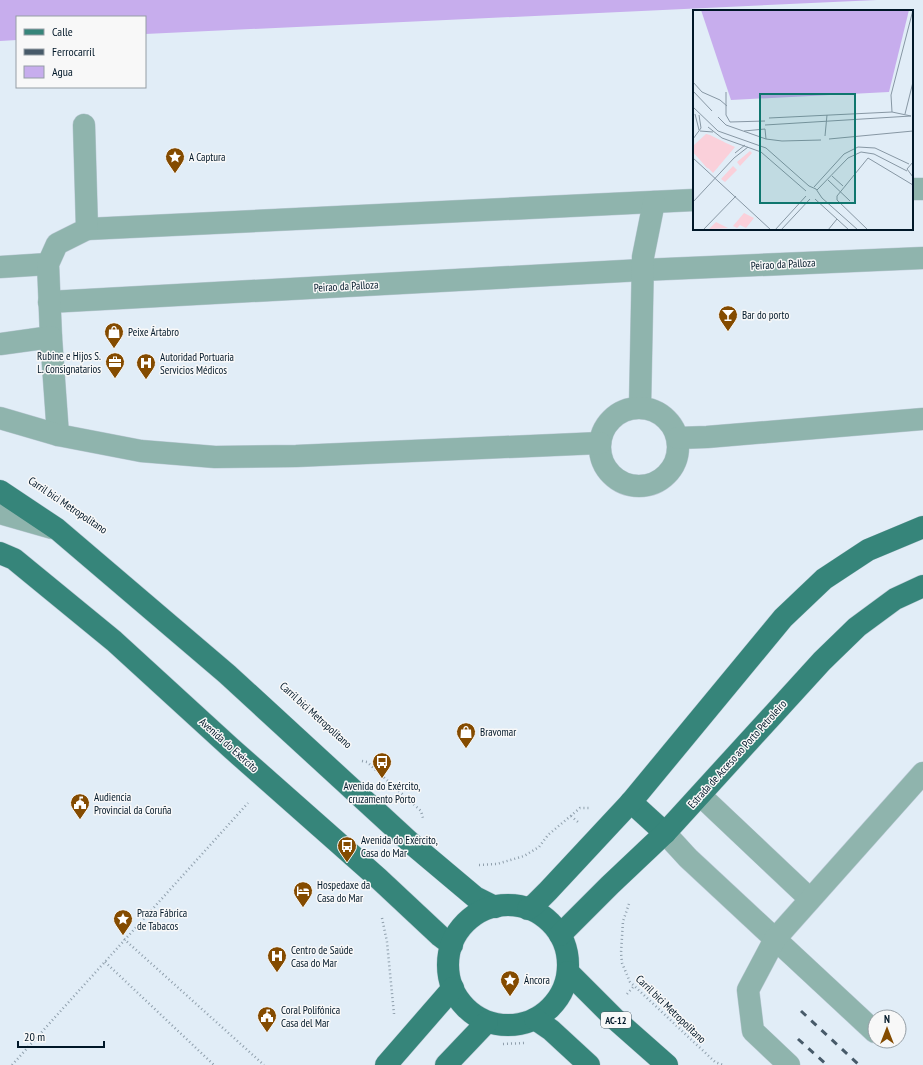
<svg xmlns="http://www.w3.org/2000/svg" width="923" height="1065" font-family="'PT Sans Narrow',sans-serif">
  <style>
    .water { fill: #c7aded }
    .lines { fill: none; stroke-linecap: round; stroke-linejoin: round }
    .minor-casing { stroke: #bdcbd6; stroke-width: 23 }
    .major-casing { stroke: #bdcbd6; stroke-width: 23 }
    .path { stroke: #8f9fac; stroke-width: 2.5; stroke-dasharray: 1 3; stroke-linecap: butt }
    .minor { stroke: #8fb4ad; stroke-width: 22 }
    .major { stroke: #36857a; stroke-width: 22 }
    .rail { stroke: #475a69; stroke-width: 3; stroke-dasharray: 7 7; stroke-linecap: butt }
    .labels { text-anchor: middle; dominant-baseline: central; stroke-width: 3; stroke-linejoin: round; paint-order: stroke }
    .shield { fill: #f8f8f8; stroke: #4a5a66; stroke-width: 1 }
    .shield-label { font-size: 10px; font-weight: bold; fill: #001728 }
    .poi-label { font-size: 11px; fill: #001728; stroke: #f8f8f8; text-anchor: start }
    .street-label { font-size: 11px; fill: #001728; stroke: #f8f8f8 }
    .inset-road { fill: none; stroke: #8797a4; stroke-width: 1 }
    .view { fill: #0f766e; fill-opacity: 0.15; stroke: #0f766e; stroke-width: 2 }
    .inset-edge { fill: none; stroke: #001728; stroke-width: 2 }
  </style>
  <rect width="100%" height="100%" fill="#e1edf7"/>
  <!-- water -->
  <path class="water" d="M0,0H877L145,34V17H17V40L0,41Z"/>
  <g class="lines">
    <!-- minor casing -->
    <g class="minor-casing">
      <g id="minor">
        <path d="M912,189H923"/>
        <path d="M87,229L694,200"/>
        <path d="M0,267L48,264"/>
        <path d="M49,302L642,270L923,258"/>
        <path d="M51,337L48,264L57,244L87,229L84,125"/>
        <path d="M0,344L51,337L58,435"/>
        <path d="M640,407L643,257L654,202"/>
        <circle cx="639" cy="447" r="39"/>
        <path d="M0,418L58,435L141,451L215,457L296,456L600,443"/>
        <path d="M678,438L707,437L923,419"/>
        <path d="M0,513L52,528"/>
        <path d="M700,795L810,899"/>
        <path d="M665,833L688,858L875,1032"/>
        <path d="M789,1065L753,1031L748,990L775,939L923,773"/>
      </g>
    </g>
    <!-- major casing -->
    <g class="major-casing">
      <g id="major">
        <path d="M0,491L57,529L227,674L412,844L475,897L495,907"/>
        <path d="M0,553L14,559L114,641L231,748L378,878L440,936L452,945"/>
        <path d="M631,802L665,833"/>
        <circle cx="508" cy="965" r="60"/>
        <path d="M528,909L535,904L548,891L631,802L783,618L824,579L868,550L923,527"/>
        <path d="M560,935L610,885L665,833L822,661L857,627L895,599L923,586"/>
        <path d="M568,972L616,1020L667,1065"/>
        <path d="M535,1019L551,1030L589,1065"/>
        <path d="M386,1065L453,988"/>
        <path d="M446,1065L487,1022"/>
      </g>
    </g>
    <!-- path -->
    <g class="path">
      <path d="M362,761L367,762L421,811L423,818"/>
      <path d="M571,816L578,822"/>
      <path d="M479,865L497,864L524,856L539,847L548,835L580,808H590"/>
      <path d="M629,904L623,921L621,953L622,963L630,982L715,1062L723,1065"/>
      <path d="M382,918L387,942L394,1014"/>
      <path d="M124,939L264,1065"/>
      <path d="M105,962L214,1065"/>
      <path d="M627,994L634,986"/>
      <path d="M503,1044L524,1043"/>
      <path d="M12,1065L248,803"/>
    </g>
    <!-- minor -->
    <use href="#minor" class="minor"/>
    <!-- major -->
    <use href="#major" class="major"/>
    <!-- rail -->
    <g class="rail">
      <path d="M801,1011L859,1065"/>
      <path d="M798,1039L827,1065"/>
    </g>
  </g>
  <!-- icons -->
  <defs>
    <g id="sight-pin" transform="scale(1)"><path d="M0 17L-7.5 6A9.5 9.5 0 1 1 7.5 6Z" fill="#844b00" stroke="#f8f8f8"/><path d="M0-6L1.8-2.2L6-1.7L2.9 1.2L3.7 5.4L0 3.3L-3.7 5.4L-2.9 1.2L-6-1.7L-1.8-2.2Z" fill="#fff"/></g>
    <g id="bar-pin" transform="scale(1)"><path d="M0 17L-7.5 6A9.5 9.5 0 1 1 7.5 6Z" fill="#844b00" stroke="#f8f8f8"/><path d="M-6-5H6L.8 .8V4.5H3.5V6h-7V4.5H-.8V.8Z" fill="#fff"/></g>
    <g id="shop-pin" transform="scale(1)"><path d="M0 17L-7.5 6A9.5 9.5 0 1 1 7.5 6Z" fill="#844b00" stroke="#f8f8f8"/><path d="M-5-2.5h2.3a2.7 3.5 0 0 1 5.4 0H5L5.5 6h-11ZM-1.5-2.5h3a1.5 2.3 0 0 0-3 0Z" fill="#fff"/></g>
    <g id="office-pin" transform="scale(1)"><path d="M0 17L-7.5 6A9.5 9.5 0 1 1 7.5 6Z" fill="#844b00" stroke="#f8f8f8"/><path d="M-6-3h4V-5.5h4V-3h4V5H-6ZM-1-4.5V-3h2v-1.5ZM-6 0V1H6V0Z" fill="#fff"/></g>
    <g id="hospital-pin" transform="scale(1)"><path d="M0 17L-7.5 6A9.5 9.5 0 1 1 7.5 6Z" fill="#844b00" stroke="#f8f8f8"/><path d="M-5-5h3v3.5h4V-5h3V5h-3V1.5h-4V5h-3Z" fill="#fff"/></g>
    <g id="bus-pin" transform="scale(1)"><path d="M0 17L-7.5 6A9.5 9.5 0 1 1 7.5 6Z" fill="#844b00" stroke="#f8f8f8"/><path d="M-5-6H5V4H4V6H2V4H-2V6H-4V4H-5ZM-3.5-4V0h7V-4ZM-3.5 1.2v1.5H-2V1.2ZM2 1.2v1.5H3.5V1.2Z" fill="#fff"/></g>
    <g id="civic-pin" transform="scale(1)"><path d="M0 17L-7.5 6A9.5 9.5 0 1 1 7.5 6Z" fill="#844b00" stroke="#f8f8f8"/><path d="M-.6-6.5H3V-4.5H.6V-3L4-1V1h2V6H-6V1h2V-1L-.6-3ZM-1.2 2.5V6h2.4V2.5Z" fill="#fff"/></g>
    <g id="hotel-pin" transform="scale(1)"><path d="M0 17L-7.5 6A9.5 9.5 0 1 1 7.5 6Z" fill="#844b00" stroke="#f8f8f8"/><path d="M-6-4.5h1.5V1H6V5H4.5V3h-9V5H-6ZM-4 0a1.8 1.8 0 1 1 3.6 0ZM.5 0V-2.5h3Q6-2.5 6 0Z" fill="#fff"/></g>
  </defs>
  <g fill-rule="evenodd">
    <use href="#sight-pin" x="175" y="157"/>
    <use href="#bar-pin" x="728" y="315"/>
    <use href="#shop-pin" x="114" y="332"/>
    <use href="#office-pin" x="115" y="362"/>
    <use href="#hospital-pin" x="146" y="363"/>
    <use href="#shop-pin" x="466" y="732"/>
    <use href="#bus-pin" x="382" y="762"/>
    <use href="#civic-pin" x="80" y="803"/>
    <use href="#bus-pin" x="347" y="846"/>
    <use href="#hotel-pin" x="303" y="891"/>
    <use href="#sight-pin" x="123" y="919"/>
    <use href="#hospital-pin" x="277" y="956"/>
    <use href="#sight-pin" x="510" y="980"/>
    <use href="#civic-pin" x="267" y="1016"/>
  </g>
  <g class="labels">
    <!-- shield labels -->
    <rect class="shield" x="601" y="1012" width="30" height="16" rx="3"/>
    <g class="shield-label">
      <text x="616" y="1020">AC-12</text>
    </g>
    <!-- poi labels -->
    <g class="poi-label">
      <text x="189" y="157">A Captura</text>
      <text x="742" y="315">Bar do porto</text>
      <text x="128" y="332">Peixe Ártabro</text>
      <text x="101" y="356" text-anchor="end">Rubine e Hijos S.<tspan x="101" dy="13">L. Consignatarios</tspan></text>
      <text x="160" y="357">Autoridad Portuaria<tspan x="160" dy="13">Servicios Médicos</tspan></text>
      <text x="480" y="732">Bravomar</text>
      <text x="382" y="786" text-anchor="middle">Avenida do Exército,<tspan x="382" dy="13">cruzamento Porto</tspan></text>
      <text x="94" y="797">Audiencia<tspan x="94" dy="13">Provincial da Coruña</tspan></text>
      <text x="361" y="840">Avenida do Exército,<tspan x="361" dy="13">Casa do Mar</tspan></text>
      <text x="317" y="885">Hospedaxe da<tspan x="317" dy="13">Casa do Mar</tspan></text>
      <text x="137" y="913">Praza Fábrica<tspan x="137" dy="13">de Tabacos</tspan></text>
      <text x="291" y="950">Centro de Saúde<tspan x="291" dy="13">Casa do Mar</tspan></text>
      <text x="524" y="980">Áncora</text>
      <text x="281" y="1010">Coral Polifónica<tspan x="281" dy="13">Casa del Mar</tspan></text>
    </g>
    <!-- street labels -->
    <g class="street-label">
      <text transform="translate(783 264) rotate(-3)">Peirao da Palloza</text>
      <text transform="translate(346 286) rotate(-3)">Peirao da Palloza</text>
      <text transform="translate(68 505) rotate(34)">Carril bici Metropolitano</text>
      <text transform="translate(316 715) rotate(42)">Carril bici Metropolitano</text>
      <text transform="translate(229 745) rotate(42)">Avenida do Exército</text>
      <text transform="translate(737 754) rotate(-48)">Estrada de Acceso ao Porto Petroleiro</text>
      <text transform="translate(671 1009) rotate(44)">Carril bici Metropolitano</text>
    </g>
  </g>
  <!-- overview -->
  <g transform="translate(693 10)">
    <rect width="220" height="220" fill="#e1edf7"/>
    <path d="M51,203L61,208L53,218L47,215L44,218L40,216ZM23,212L35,218L16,219Z" fill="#fad0da"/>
    <path d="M13,124L42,137L20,163L0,142V136Z" fill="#fad0da"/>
    <path d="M13,124L17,125L31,132H24L19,137L17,129H12ZM9,139L12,141L9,148L20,151L19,159L14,158L0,142ZM37,141L24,156L25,157L22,159L20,151L28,150L29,143ZM57,141L59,143L47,156L44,152ZM40,156L44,160L32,172L28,169Z" fill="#fad0da"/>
    <path d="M8,0H216L196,82L38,90Z" fill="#c7aded"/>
    <path class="inset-road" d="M0,72L9,82L27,90L34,96M0,81L19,101M33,82V105L37,112L72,111M0,97L25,121L73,138L116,176L123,179L129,188L165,220M199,102L198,85L220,0M2,104L6,120M212,104L220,72M25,107L33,115L73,129L89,131L128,130M76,108L199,102L218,106M72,115L218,106M15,117L29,128L68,142L113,181M7,121L20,122M51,121L72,119L73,129M132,126L134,105M0,129L8,118L6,105M136,129L220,121M42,143L52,135M0,148L78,220M220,152L214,159L220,167M139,166L150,176M135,170L157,191M121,177L151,144L165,137L182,138L216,154M124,180L155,148L168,142L181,144L214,161M122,189L156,220M0,192L41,148L55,137M10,220L43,186M82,220L113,186M88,220L117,189M135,220L144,209M175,220L144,190V186L175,148L220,175"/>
    <path class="view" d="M67,84H162V193H67Z"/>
    <rect width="220" height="220" class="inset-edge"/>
  </g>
  <!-- legend -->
  <rect x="16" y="16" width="130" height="72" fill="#f8f8f8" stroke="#959ea5"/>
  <rect x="24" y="29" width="20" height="6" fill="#36857a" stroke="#959ea5"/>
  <text x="52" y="36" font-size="12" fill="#001728">Calle</text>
  <rect x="24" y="49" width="20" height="6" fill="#475a69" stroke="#959ea5"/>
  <text x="52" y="56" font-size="12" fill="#001728">Ferrocarril</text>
  <rect x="24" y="66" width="20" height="12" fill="#c7aded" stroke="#959ea5"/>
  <text x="52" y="76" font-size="12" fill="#001728">Agua</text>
  <!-- north arrow -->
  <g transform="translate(887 1029)"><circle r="19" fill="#f8f8f8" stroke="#959ea5"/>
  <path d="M0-3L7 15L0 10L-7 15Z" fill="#844b00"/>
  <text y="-6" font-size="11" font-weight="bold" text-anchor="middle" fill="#001728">N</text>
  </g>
  <!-- scale -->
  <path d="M18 1041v6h86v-6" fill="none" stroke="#001728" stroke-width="2"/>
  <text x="24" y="1041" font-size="12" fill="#001728" stroke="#f8f8f8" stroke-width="3" paint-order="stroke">20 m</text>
</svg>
